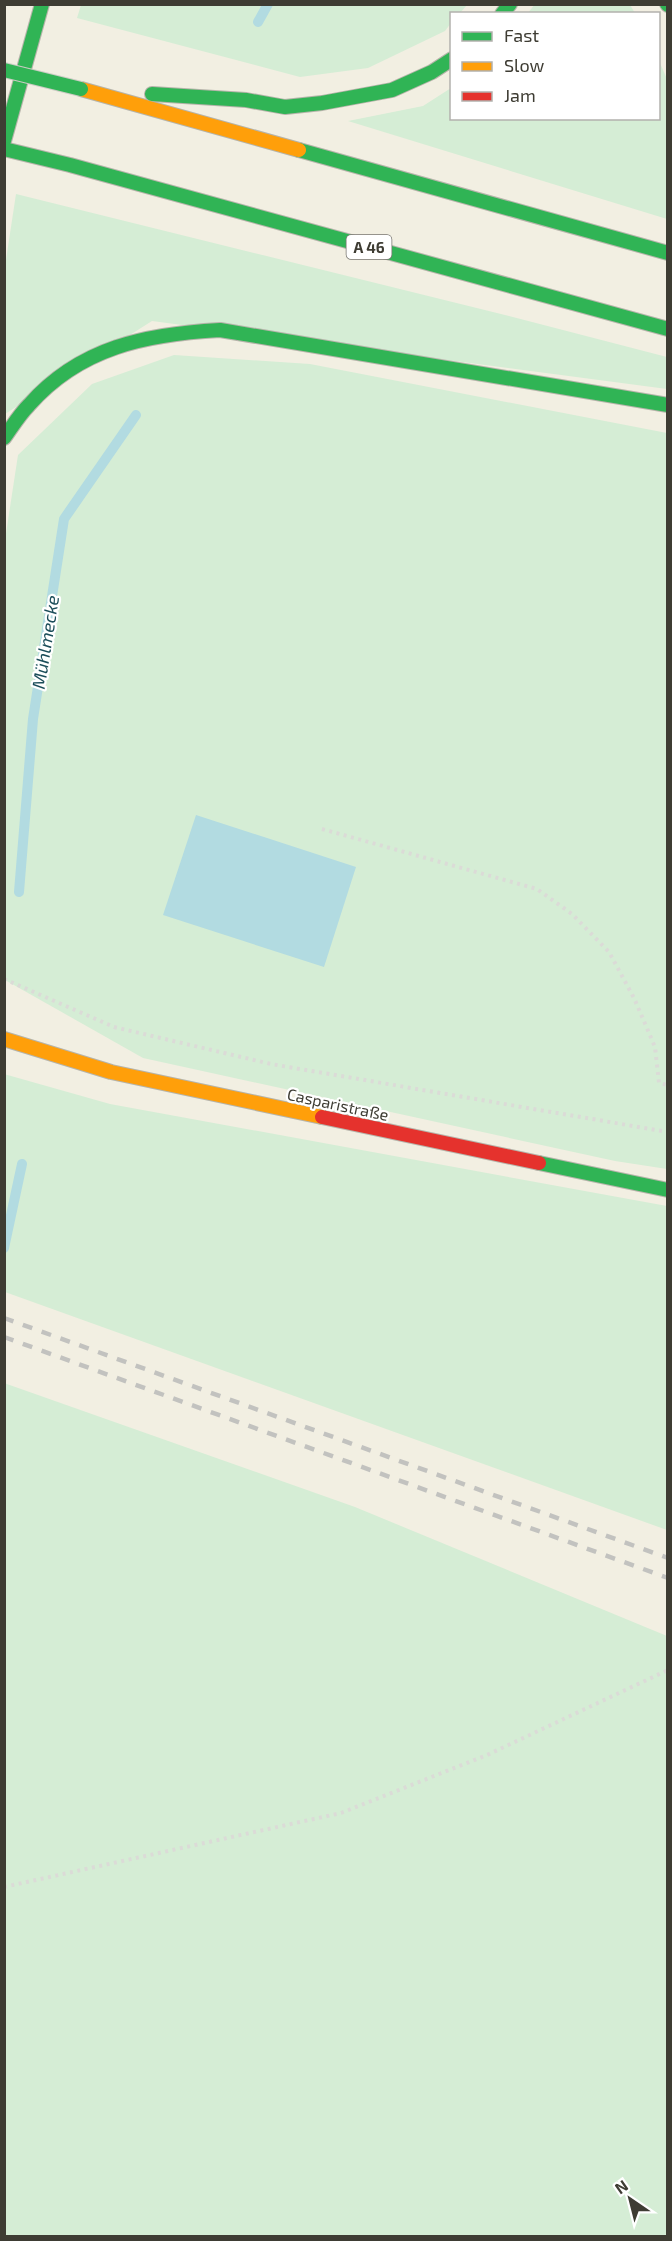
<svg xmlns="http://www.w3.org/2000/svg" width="672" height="2241" font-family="'Exo 2',sans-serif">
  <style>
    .green { fill: #d5edd5 }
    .water { fill: #b2dbe1 }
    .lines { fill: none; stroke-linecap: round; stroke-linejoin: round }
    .stream { stroke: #b2dbe1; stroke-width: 10 }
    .fast-casing { stroke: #b6b4aa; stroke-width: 16 }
    .slow-casing { stroke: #b6b4aa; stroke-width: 16 }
    .jam-casing { stroke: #b6b4aa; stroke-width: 16 }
    .path { stroke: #dbdbd7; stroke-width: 4; stroke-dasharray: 3 4.5; stroke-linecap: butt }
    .fast { stroke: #30b455; stroke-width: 14 }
    .slow { stroke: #ff9f0a; stroke-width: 14 }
    .jam { stroke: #e5322d; stroke-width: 14 }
    .rail { stroke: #c2c2bf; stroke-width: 4.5; stroke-dasharray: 10 10; stroke-linecap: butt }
    .fast-bridge-casing { stroke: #cccbc4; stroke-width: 16; stroke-linecap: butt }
    .fast-bridge { stroke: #30b455; stroke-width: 14 }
    .labels { text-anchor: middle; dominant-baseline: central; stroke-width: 4.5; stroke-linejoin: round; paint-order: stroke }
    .shield { fill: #fff; stroke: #787670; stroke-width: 1.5 }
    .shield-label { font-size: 15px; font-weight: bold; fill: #3e3c33 }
    .street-label { font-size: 16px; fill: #3e3c33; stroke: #fff }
    .water-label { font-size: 18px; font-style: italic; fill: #1b4d59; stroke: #fff }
  </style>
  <rect width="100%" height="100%" fill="#f2efe2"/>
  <!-- green -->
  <g class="green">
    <path d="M535,4L630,5L635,13H528Z"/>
    <path d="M81,5L467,4V5L460,13L452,14L451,23L445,31L368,68L300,77L77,18Z"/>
    <path d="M659,61L667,79V219L348,121L423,106L451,88L452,118H658Z"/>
    <path d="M16,194L505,315L667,357V389L152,321L5,414L4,273Z"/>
    <path d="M174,355L310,364L667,433V1169L615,1161L143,1058L5,980V540L18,455L92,384Z"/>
    <path d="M4,1074L110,1104L667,1206V1530L5,1292Z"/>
    <path d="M4,1383L355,1507L667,1636V2236H5Z"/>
  </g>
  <!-- water -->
  <path class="water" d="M196,815L356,867L324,967L163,915Z"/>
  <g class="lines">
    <!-- stream -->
    <g class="stream">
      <path d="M258,22L268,4"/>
      <path d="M19,892L33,719L64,519L136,415"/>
      <path d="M4,1248L22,1164"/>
    </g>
    <!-- fast casing -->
    <g class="fast-casing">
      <g id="fast">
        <path d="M667,4L668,5"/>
        <path d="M502,14L510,4"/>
        <path d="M152,94L246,100L285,107L322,103L392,90L432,72L452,59"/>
        <path d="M4,141L42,4"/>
        <path d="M4,149L70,165L668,329"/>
        <path d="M299,150L668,253"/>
        <path d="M4,438C12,427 19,415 29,405C80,347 147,334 220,330L668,405"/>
        <path d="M539,1163L668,1190"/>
      </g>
    </g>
    <!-- slow casing -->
    <g class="slow-casing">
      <g id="slow">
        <path d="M81,89L299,150"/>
        <path d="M4,1039L111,1072L322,1117"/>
      </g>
    </g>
    <!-- jam casing -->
    <g class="jam-casing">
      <path id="jam" d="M322,1117L539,1163"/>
    </g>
    <!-- path -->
    <g class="path">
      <path d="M322,829L537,889L572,914L609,952L634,998L655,1047L659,1083L668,1085"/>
      <path d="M4,979L114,1027L271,1064L668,1132"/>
      <path d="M4,1887L341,1813L487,1755L668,1670"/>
    </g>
    <!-- fast -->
    <use href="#fast" class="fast"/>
    <!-- slow -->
    <use href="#slow" class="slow"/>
    <!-- jam -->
    <use href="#jam" class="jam"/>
    <!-- rail -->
    <g class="rail">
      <path d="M4,1318L668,1558"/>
      <path d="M4,1337L668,1578"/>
    </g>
    <!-- fast-bridge casing -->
    <g class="fast-bridge-casing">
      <path id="fast-bridge" d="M4,70L81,89"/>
    </g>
    <!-- fast-bridge -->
    <use href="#fast-bridge" class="fast-bridge"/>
  </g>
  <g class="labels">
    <!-- shield labels -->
    <rect class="shield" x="346.5" y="235" width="45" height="24" rx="4.5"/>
    <g class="shield-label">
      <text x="369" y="247">A 46</text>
    </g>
    <!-- street labels -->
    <g class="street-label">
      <text transform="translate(338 1104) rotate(12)">Casparistraße</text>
    </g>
    <!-- water labels -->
    <g class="water-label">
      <text transform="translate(45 642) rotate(-81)">Mühlmecke</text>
    </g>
  </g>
  <!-- border -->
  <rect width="672" height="2241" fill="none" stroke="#3e3c33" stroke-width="12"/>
  <!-- legend -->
  <rect x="450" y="12" width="210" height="108" fill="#ffffff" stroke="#b2b1ad" stroke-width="1.5"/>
  <rect x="462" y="32" width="30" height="9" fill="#30b455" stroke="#b2b1ad" stroke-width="1.5"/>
  <text x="504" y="42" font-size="18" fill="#3e3c33">Fast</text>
  <rect x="462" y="62" width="30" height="9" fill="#ff9f0a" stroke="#b2b1ad" stroke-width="1.5"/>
  <text x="504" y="72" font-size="18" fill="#3e3c33">Slow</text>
  <rect x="462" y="92" width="30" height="9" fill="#e5322d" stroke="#b2b1ad" stroke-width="1.5"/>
  <text x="504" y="102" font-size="18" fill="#3e3c33">Jam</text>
  <!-- north arrow -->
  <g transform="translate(630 2199) rotate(325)" stroke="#ffffff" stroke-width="4.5" paint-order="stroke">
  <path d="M0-4.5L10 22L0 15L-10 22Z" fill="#3e3c33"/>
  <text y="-9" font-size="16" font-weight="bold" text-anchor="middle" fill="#3e3c33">N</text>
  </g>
</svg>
